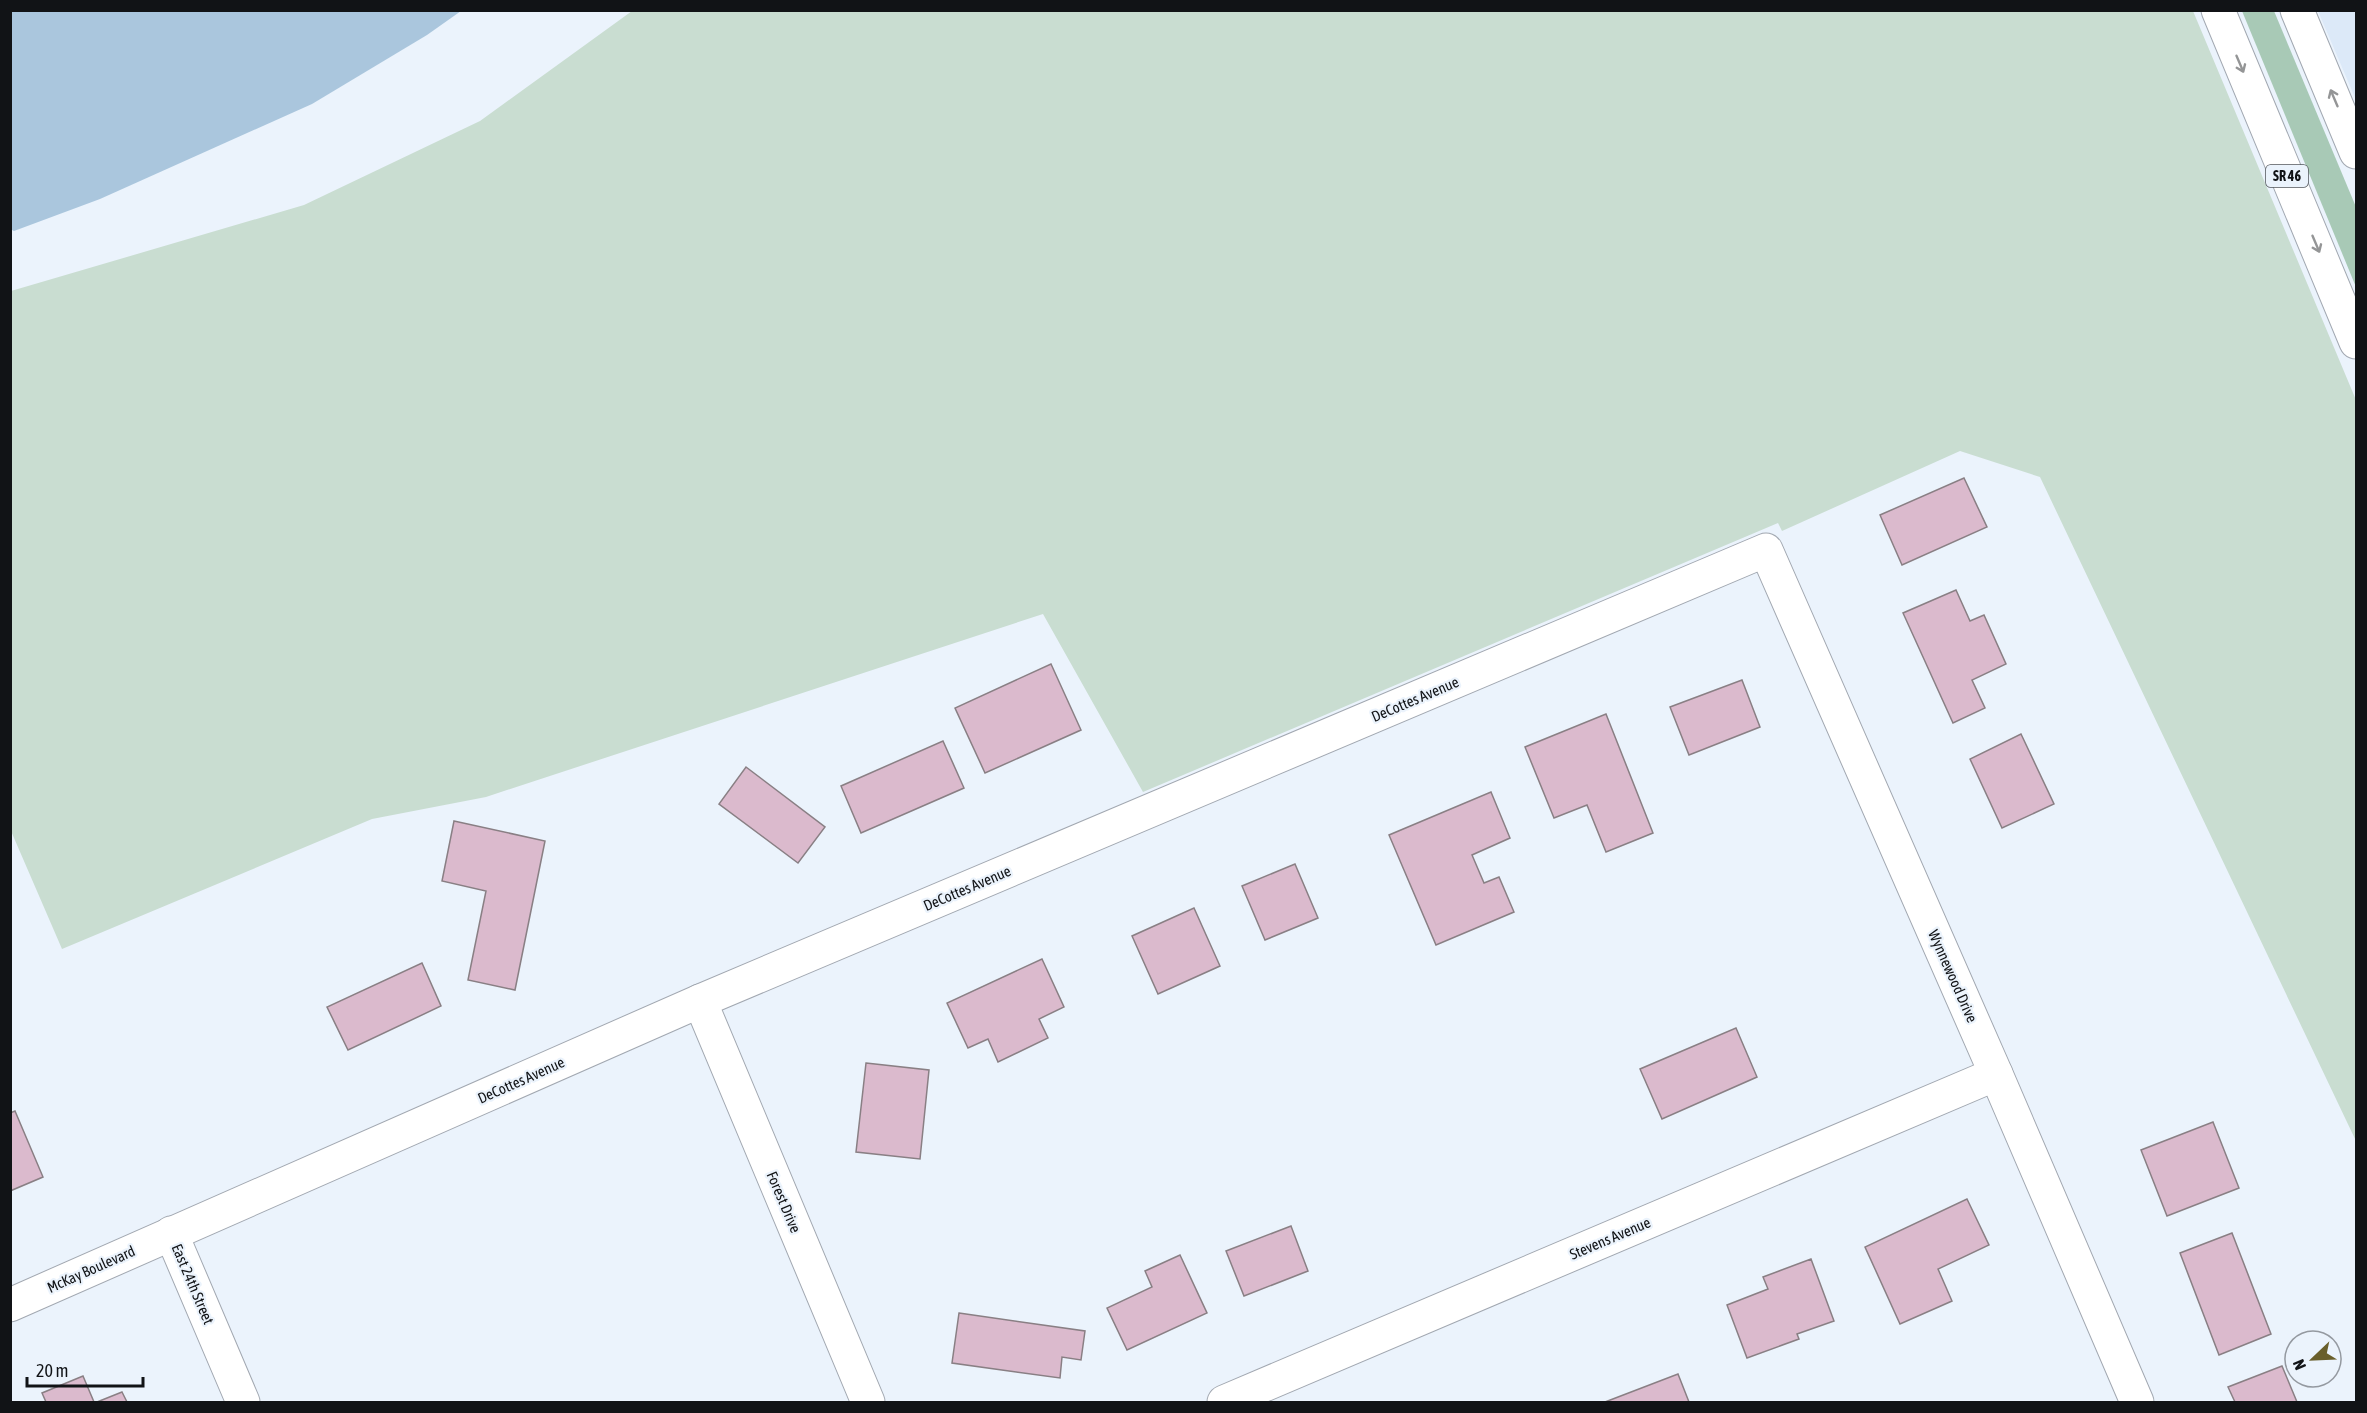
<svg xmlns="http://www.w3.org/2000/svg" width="2367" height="1413" font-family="'Asap Condensed',sans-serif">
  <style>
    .built { fill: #dce9f8 }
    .green { fill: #c9ddd1 }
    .forest { fill: #a8c9b6 }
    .water { fill: #aac6dd }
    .building { fill: #dbbacd; stroke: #897f84; stroke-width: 1.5 }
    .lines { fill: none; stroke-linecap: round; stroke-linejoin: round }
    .minor-casing { stroke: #a2a8b1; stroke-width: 35 }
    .primary-casing { stroke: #a2a8b1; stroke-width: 35 }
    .minor { stroke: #fff; stroke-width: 33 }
    .primary { stroke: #fff; stroke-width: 33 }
    .oneway { stroke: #949596 }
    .labels { text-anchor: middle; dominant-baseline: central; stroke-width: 4.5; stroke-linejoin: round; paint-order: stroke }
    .shield { fill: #ebf3fc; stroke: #52565b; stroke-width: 1.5 }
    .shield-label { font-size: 14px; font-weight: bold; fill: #111316 }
    .street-label { font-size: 15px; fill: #111316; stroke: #ebf3fc }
  </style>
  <rect width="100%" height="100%" fill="#ebf3fc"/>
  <!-- built -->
  <path class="built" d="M2318,11H2356V100Z"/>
  <!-- green -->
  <path class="green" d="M632,11H2193L2356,400V1141L2040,477L1960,451L1782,531L1778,523L1143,792L1043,614L486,797L372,819L62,949L11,831V291L304,205L480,121Z"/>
  <!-- forest -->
  <path class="forest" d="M2242,11H2274L2356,207V287Z"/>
  <!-- water -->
  <path class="water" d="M10,11L11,10L461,11L427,35L312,104L100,199L14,231L10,229Z"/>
  <!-- building -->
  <g class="building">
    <path d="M1964,478L1987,527L1902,565L1880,515Z"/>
    <path d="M1956,590L1970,621L1984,615L2006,664L1972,680L1985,708L1953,723L1903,613Z"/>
    <path d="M1051,664L1081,730L985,773L955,708Z"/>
    <path d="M1742,680L1760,727L1689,755L1670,707Z"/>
    <path d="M1606,714L1653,833L1606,852L1587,805L1554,818L1525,747Z"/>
    <path d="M2021,734L2054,804L2002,828L1970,759Z"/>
    <path d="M943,741L964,788L861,833L841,786Z"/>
    <path d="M746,767L825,827L798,863L719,804Z"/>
    <path d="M1491,792L1510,838L1472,855L1484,883L1499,877L1514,912L1436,945L1389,835Z"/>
    <path d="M454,821L545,841L515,990L468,980L486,891L442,881Z"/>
    <path d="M1295,864L1318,918L1265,940L1242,886Z"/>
    <path d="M1194,908L1220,966L1158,994L1132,936Z"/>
    <path d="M1042,959L1064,1007L1039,1019L1048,1038L998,1062L988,1039L968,1048L947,1003Z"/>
    <path d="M422,963L441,1006L348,1050L327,1007Z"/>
    <path d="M1736,1028L1757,1077L1662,1119L1640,1069Z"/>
    <path d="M866,1063L929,1070L920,1159L856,1152Z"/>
    <path d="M15,1111L43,1177L10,1191V1113Z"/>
    <path d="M2213,1122L2239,1188L2167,1216L2141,1150Z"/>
    <path d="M1967,1199L1989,1245L1938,1269L1952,1301L1900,1324L1865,1247Z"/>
    <path d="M1291,1226L1308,1271L1244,1296L1226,1251Z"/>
    <path d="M2232,1233L2271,1334L2219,1355L2180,1253Z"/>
    <path d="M1180,1255L1207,1313L1127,1350L1107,1308L1152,1287L1145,1271Z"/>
    <path d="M1811,1259L1834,1321L1797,1334L1799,1339L1747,1358L1727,1305L1768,1289L1763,1277Z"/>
    <path d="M959,1313L1085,1331L1081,1360L1062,1357L1060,1378L952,1363Z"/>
    <path d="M2282,1366L2297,1402H2235L2228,1387Z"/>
    <path d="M1678,1374L1689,1402H1605Z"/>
    <path d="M83,1376L94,1402H46L42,1393Z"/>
    <path d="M122,1392L127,1402H97Z"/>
  </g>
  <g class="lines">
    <!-- minor casing -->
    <g class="minor-casing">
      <g id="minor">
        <path d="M700,1001L868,1402"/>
        <path d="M171,1233L243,1402"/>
        <path d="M10,1305L700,1001L1766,550L1996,1074L2137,1402"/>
        <path d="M1224,1402L1996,1074"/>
      </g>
    </g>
    <!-- primary casing -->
    <g class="primary-casing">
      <g id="primary">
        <path d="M2218,10L2356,342"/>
        <path d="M2297,10L2356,152"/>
      </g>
    </g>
    <!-- minor -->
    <use href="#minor" class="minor"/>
    <!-- primary -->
    <use href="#primary" class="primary"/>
  </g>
  <!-- one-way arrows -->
  <defs><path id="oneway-shaft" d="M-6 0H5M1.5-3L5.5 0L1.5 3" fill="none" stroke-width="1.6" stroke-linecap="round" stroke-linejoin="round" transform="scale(1.5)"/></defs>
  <g class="oneway">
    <use href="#oneway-shaft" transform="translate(2240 64) rotate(67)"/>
    <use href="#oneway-shaft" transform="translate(2334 98) rotate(-113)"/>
    <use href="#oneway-shaft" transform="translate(2316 244) rotate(67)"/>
  </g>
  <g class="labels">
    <!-- shield labels -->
    <rect class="shield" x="2266" y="165" width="42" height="22" rx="4.5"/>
    <g class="shield-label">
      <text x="2287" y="176">SR 46</text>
    </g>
    <!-- street labels -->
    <g class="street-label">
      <text transform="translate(1415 699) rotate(-23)">DeCottes Avenue</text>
      <text transform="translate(967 888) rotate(-23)">DeCottes Avenue</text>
      <text transform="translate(1953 976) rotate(66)">Wynnewood Drive</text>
      <text transform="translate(521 1080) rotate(-24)">DeCottes Avenue</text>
      <text transform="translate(784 1202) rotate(67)">Forest Drive</text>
      <text transform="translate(1610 1238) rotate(-23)">Stevens Avenue</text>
      <text transform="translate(91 1269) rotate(-24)">McKay Boulevard</text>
      <text transform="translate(193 1284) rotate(67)">East 24th Street</text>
    </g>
  </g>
  <!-- border -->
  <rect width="2367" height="1413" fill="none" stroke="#111316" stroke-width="24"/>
  <!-- north arrow -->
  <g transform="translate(2313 1359) rotate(247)"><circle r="28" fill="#ebf3fc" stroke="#9499a0" stroke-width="1.5"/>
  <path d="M0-4.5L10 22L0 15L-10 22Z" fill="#695f2b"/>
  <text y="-9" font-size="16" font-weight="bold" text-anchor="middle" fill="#111316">N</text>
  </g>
  <!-- scale -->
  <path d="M27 1377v9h116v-9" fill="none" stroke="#111316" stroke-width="3"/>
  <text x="36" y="1377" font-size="18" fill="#111316" stroke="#ebf3fc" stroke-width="4.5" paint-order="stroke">20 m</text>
</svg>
